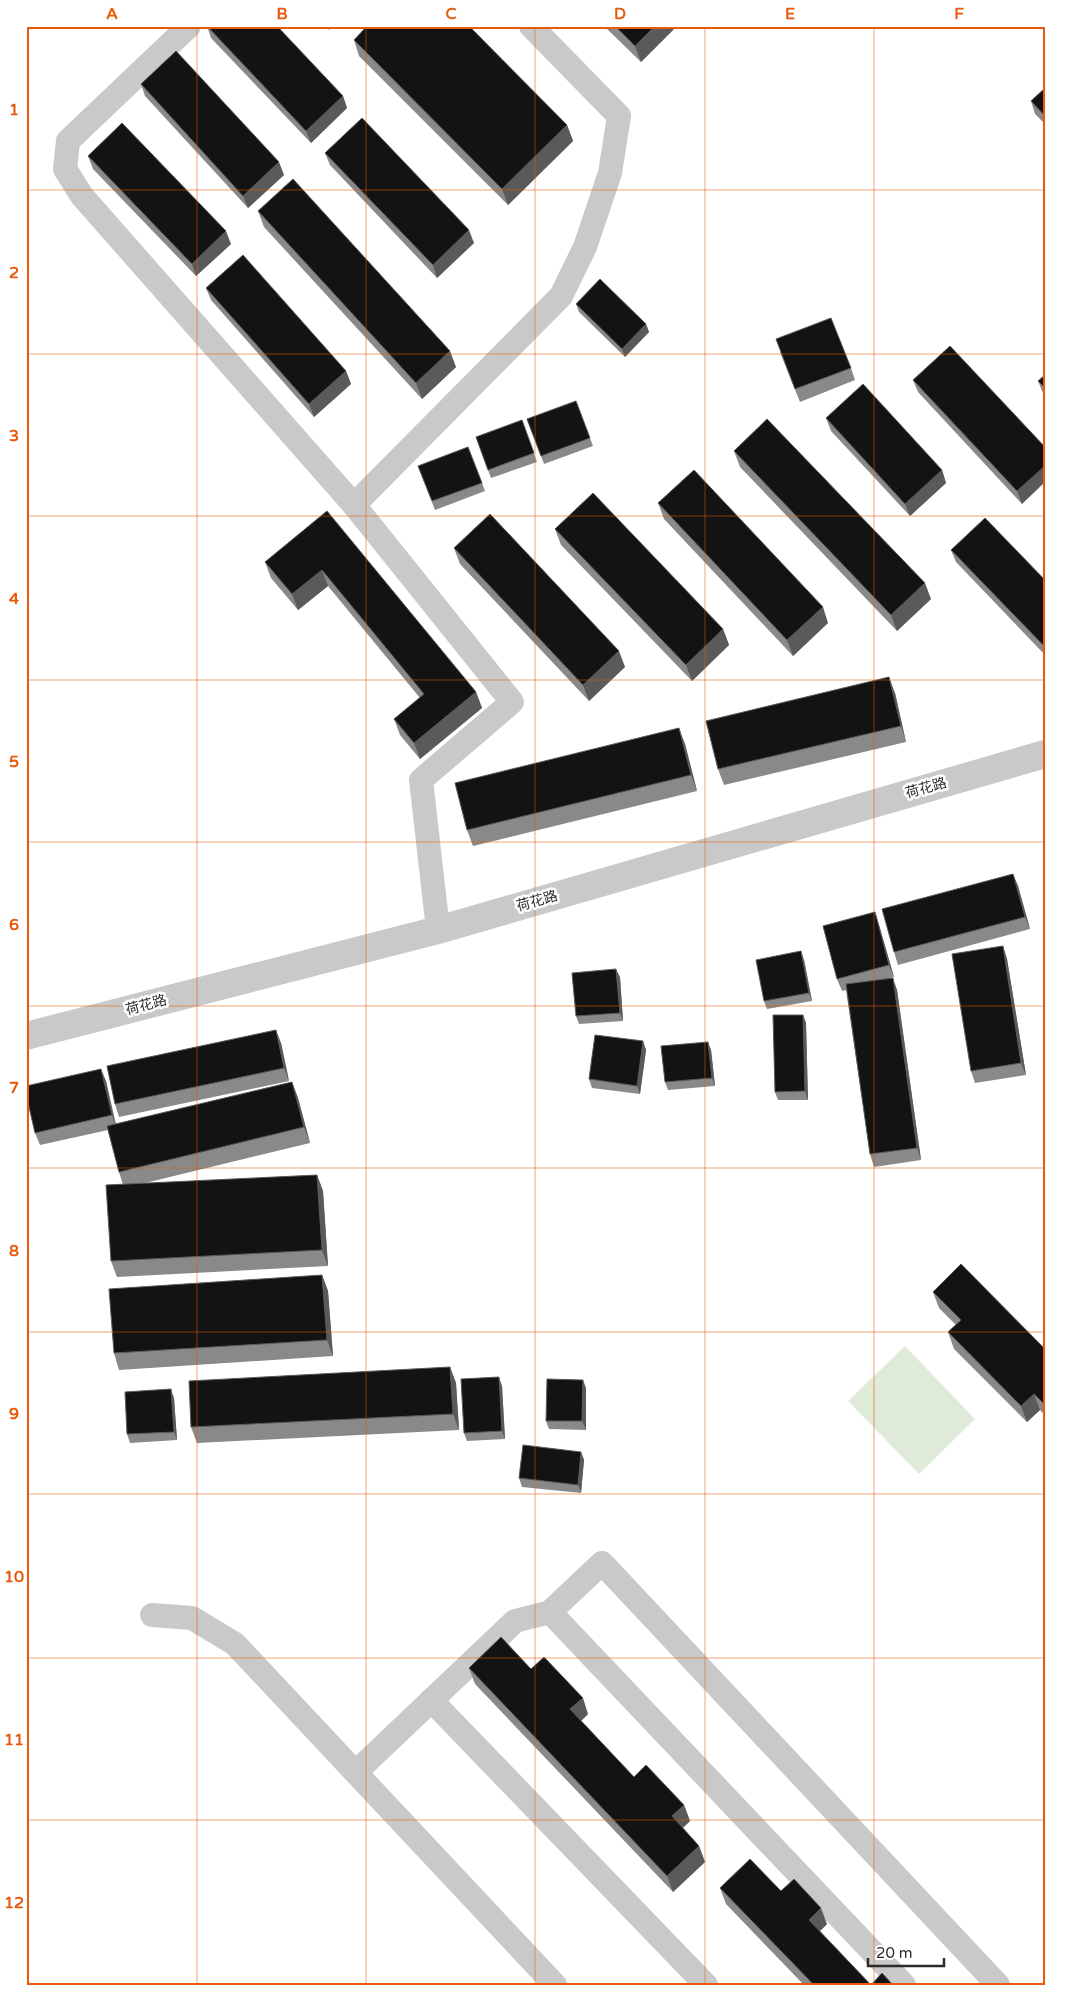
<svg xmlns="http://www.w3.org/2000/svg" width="1071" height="2011" font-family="'Varela Round','Noto Sans SC',sans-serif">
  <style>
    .grass { fill: #e0ead9 }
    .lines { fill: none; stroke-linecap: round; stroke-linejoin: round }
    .minor { stroke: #c9c9c9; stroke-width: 24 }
    .tertiary { stroke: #c9c9c9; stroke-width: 28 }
    .wall { fill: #898989 }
    .shaded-wall { fill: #5a5a5a }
    .building { fill: #131313; stroke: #5a5a5a }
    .grid { fill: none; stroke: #e8590c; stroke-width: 1; stroke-opacity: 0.55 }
    .labels { text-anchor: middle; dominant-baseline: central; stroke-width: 5; stroke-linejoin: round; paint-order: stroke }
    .street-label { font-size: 14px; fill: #2c2c2c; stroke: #fff }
    .neatline { fill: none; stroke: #e8590c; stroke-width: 2 }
    .grid-label { font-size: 16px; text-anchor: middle; font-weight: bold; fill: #e8590c }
  </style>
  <rect width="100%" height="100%" fill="#fff"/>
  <!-- grass -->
  <path class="grass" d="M905,1346L975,1419L919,1474L848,1401Z"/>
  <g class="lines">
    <!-- minor -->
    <g class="minor">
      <path d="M189,26L68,141L65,169L82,196L354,505"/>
      <path d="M438,930L421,780L512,702L354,505L561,296L585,247L610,173L619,116L531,26"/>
      <path d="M550,1612L904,1985"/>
      <path d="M152,1615L192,1618L235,1644L555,1985"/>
      <path d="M431,1700L706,1985"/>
      <path d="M356,1772L515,1621L550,1612L602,1563L998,1985"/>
    </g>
    <!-- tertiary -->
    <path class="tertiary" d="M26,1036L438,930L1045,754"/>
  </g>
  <!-- wall -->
  <g class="wall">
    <path d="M207,26L343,96L347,108L311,143L211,38Z"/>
    <path d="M604,26H677L641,62Z"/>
    <path d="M354,40L567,125L573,141L508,205L359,56Z"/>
    <path d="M141,84L284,175L248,208L145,96Z"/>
    <path d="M1045,88V124L1035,114L1031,101Z"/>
    <path d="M325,153L474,243L437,278L330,165Z"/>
    <path d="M88,156L231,244L196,276L93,169Z"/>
    <path d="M258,211L456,367L422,399L264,227Z"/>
    <path d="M206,288L346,371L351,384L314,417L211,300Z"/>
    <path d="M576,304L646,324L649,332L625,357L579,312Z"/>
    <path d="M780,352L851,368L855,380L800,402Z"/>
    <path d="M1045,375V395L1043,393L1038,381Z"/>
    <path d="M913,380L1045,447L1022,504L918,392Z"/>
    <path d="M576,401L593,446L544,464L527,419Z"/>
    <path d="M826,418L942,470L946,483L910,516L831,431Z"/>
    <path d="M522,420L537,462L491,478L476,437Z"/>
    <path d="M468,447L485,491L435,510L418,466Z"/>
    <path d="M734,451L931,599L897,631L740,467Z"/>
    <path d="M658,503L828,623L793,656L664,519Z"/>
    <path d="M327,511L476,692L482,708L420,759L400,735L394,719L420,698L328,586L298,610L271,578L265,562Z"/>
    <path d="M555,529L723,629L729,645L692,681L561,545Z"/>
    <path d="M454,548L625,667L589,701L460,564Z"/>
    <path d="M951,550L1045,580V655L956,562Z"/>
    <path d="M895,693L906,742L724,785L718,769Z"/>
    <path d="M685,744L697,791L473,846L467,830Z"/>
    <path d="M1013,874L1018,886L1030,929L898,965L894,952Z"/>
    <path d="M875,912L879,925L894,977L891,978L897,990L921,1160L874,1167L870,1154L846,990L842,991L837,979Z"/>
    <path d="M1003,946L1007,959L1026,1075L975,1083L971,1071Z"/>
    <path d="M804,960L812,1001L767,1009L764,1001Z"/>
    <path d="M620,977L623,1021L579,1024L576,1016Z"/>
    <path d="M803,1015L806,1023L808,1100H778L775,1092Z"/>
    <path d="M643,1041L646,1050L640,1094L592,1088L589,1079Z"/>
    <path d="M281,1043L289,1081L119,1117L115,1104Z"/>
    <path d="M711,1050L715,1086L668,1090L665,1082Z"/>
    <path d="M106,1081L116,1124L292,1082L298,1098L310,1143L141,1184L317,1175L323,1191L328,1266L117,1277L111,1261L123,1185L119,1172L108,1130L40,1145L35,1133Z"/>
    <path d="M322,1275L328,1291L333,1356L119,1370L114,1353Z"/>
    <path d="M933,1292L1045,1349V1415L1040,1410L1027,1422L954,1349L948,1332L956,1325L939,1308Z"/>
    <path d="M450,1367L456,1383L459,1430L197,1443L191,1427Z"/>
    <path d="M502,1386L505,1439L467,1441L464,1433Z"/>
    <path d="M586,1388V1430L549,1429L546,1421Z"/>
    <path d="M174,1398L177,1440L130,1443L127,1434Z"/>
    <path d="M581,1452L584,1460L581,1493L522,1487L519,1478Z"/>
    <path d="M469,1668L531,1669L588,1714L581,1721L634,1777L684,1805L690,1821L683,1828L699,1846L705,1862L673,1892L475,1684Z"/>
    <path d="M720,1888L781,1891L827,1924L820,1931L871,1985H804L726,1904Z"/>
  </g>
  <!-- shaded-wall -->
  <g class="shaded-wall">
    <path d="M328,26H334L329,30Z"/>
    <path d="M655,26H677L641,62L635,46Z"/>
    <path d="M343,96L347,108L311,143L306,131Z"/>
    <path d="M567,125L573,141L508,205L502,189Z"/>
    <path d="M279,162L284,175L248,208L243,196Z"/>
    <path d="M469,230L474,243L437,278L433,265Z"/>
    <path d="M226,231L231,244L196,276L192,264Z"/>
    <path d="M646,324L649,332L625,357L622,349Z"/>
    <path d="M450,351L456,367L422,399L416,383Z"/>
    <path d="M346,371L351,384L314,417L309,404Z"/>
    <path d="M1045,466V482L1022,504L1017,491Z"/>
    <path d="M942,470L946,483L910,516L905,504Z"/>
    <path d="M322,570L328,586L298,610L292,594Z"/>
    <path d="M925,583L931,599L897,631L891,615Z"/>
    <path d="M823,607L828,623L793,656L787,640Z"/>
    <path d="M723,629L729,645L692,681L686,665Z"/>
    <path d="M619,651L625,667L589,701L583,685Z"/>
    <path d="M889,677L895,693L906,742L901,726Z"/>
    <path d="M476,692L482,708L420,759L414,743Z"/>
    <path d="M679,728L685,744L697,791L691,775Z"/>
    <path d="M1013,874L1018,886L1030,929L1025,917Z"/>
    <path d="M875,912L879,925L894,977L889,965Z"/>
    <path d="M1003,946L1007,959L1026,1075L1021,1063Z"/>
    <path d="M801,951L804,960L812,1001L809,993Z"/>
    <path d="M616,969L620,977L623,1021L620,1013Z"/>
    <path d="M893,978L897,990L921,1160L917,1148Z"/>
    <path d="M803,1015L806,1023L808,1100L805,1091Z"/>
    <path d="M276,1030L281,1043L289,1081L284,1068Z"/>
    <path d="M643,1041L646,1050L640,1094L637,1086Z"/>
    <path d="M708,1042L711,1050L715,1086L712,1078Z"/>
    <path d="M101,1069L106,1081L116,1128L112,1115Z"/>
    <path d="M292,1082L298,1098L310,1143L304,1127Z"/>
    <path d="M317,1175L323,1191L328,1266L322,1250Z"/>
    <path d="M322,1275L328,1291L333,1356L327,1340Z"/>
    <path d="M450,1367L456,1383L459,1430L453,1414Z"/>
    <path d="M499,1377L502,1386L505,1439L502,1431Z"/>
    <path d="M583,1380L586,1388V1430L582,1421Z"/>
    <path d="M171,1389L174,1398L177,1440L174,1432Z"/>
    <path d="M1034,1394L1040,1410L1027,1422L1021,1406Z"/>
    <path d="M581,1452L584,1460L581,1493L578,1485Z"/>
    <path d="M583,1698L588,1714L576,1726L570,1709Z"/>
    <path d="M684,1805L690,1821L678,1832L672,1816Z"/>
    <path d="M699,1846L705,1862L673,1892L667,1876Z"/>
    <path d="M821,1908L827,1924L815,1936L809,1920Z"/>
  </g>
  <!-- building -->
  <g class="building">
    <path d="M207,26H277L343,96L306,131Z"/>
    <path d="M367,26H469L567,125L502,189L354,40Z"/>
    <path d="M615,26H655L635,46Z"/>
    <path d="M176,51L279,162L243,196L141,84Z"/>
    <path d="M1045,88V116L1031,101Z"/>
    <path d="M362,118L469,230L433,265L325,153Z"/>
    <path d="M122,123L226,231L192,264L88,156Z"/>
    <path d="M293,179L450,351L416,383L258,211Z"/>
    <path d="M243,255L346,371L309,404L206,288Z"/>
    <path d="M600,279L646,324L622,349L576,304Z"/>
    <path d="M831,318L851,368L795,389L776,339Z"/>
    <path d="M950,346L1045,447V466L1017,491L913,380Z"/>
    <path d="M1045,375V388L1038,381Z"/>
    <path d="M863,384L942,470L905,504L826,418Z"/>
    <path d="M576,401L590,438L541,456L527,419Z"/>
    <path d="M767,419L925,583L891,615L734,451Z"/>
    <path d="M522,420L534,453L488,470L476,437Z"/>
    <path d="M468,447L482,483L432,501L418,466Z"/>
    <path d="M694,470L823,607L787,640L658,503Z"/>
    <path d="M593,493L723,629L686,665L555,529Z"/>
    <path d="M327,511L476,692L414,743L394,719L424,694L322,570L292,594L265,562Z"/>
    <path d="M490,514L619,651L583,685L454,548Z"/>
    <path d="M985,518L1045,580V647L951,550Z"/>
    <path d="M889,677L901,726L718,769L706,721Z"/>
    <path d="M679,728L691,775L467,830L455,783Z"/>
    <path d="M1013,874L1025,917L894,952L882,909Z"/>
    <path d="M875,912L889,965L837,979L823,926Z"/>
    <path d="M1003,946L1021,1063L971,1071L952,954Z"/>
    <path d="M801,951L809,993L764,1001L756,960Z"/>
    <path d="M616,969L620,1013L576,1016L572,973Z"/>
    <path d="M893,978L917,1148L870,1154L846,984Z"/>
    <path d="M773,1015H803L805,1091L775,1092Z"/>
    <path d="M276,1030L284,1068L115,1104L107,1066Z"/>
    <path d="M595,1035L643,1041L637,1086L589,1079Z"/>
    <path d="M708,1042L712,1078L665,1082L661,1046Z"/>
    <path d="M101,1069L112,1115L35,1133L26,1094V1086Z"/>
    <path d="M292,1082L304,1127L119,1172L107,1126Z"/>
    <path d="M317,1175L322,1250L111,1261L106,1185Z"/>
    <path d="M961,1264L1045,1349V1405L1034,1394L1021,1406L948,1332L961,1320L933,1292Z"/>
    <path d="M322,1275L327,1340L114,1353L109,1289Z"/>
    <path d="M450,1367L453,1414L191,1427L189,1381Z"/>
    <path d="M499,1377L502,1431L464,1433L461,1379Z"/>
    <path d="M547,1379L583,1380L582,1421H546Z"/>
    <path d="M171,1389L174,1432L127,1434L125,1392Z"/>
    <path d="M523,1445L581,1452L578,1485L519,1478Z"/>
    <path d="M501,1637L531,1669L544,1657L583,1698L570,1709L634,1777L646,1765L684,1805L672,1816L699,1846L667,1876L469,1668Z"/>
    <path d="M750,1859L781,1891L794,1879L821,1908L809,1920L871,1985H814L720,1888Z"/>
    <path d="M882,1973L893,1985H871Z"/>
  </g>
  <!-- grid -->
  <path class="grid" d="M197,26V1985M366,26V1985M535,26V1985M705,26V1985M874,26V1985M26,190H1045M26,354H1045M26,516H1045M26,680H1045M26,842H1045M26,1006H1045M26,1168H1045M26,1332H1045M26,1494H1045M26,1658H1045M26,1820H1045"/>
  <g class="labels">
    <!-- street labels -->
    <g class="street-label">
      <text transform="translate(926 788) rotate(-16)">荷花路</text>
      <text transform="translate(537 901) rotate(-16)">荷花路</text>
      <text transform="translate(146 1005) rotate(-15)">荷花路</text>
    </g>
  </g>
  <!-- border -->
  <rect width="1071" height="2011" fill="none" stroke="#ffffff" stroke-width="55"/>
  <!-- scale -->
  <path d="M868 1958v8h76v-8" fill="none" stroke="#2c2c2c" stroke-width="2.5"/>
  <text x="876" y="1958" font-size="15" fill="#2c2c2c" stroke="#ffffff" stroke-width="4" paint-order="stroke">20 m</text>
  <rect x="28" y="28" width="1016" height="1956" class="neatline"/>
  <g class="grid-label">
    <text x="112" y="19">A</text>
    <text x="282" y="19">B</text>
    <text x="451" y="19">C</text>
    <text x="620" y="19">D</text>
    <text x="790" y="19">E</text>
    <text x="959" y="19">F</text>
    <text x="14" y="115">1</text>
    <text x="14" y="278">2</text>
    <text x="14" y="441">3</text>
    <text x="14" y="604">4</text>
    <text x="14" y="767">5</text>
    <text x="14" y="930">6</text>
    <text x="14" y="1093">7</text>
    <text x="14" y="1256">8</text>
    <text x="14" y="1419">9</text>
    <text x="14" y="1582">10</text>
    <text x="14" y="1745">11</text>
    <text x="14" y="1908">12</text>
  </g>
</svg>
